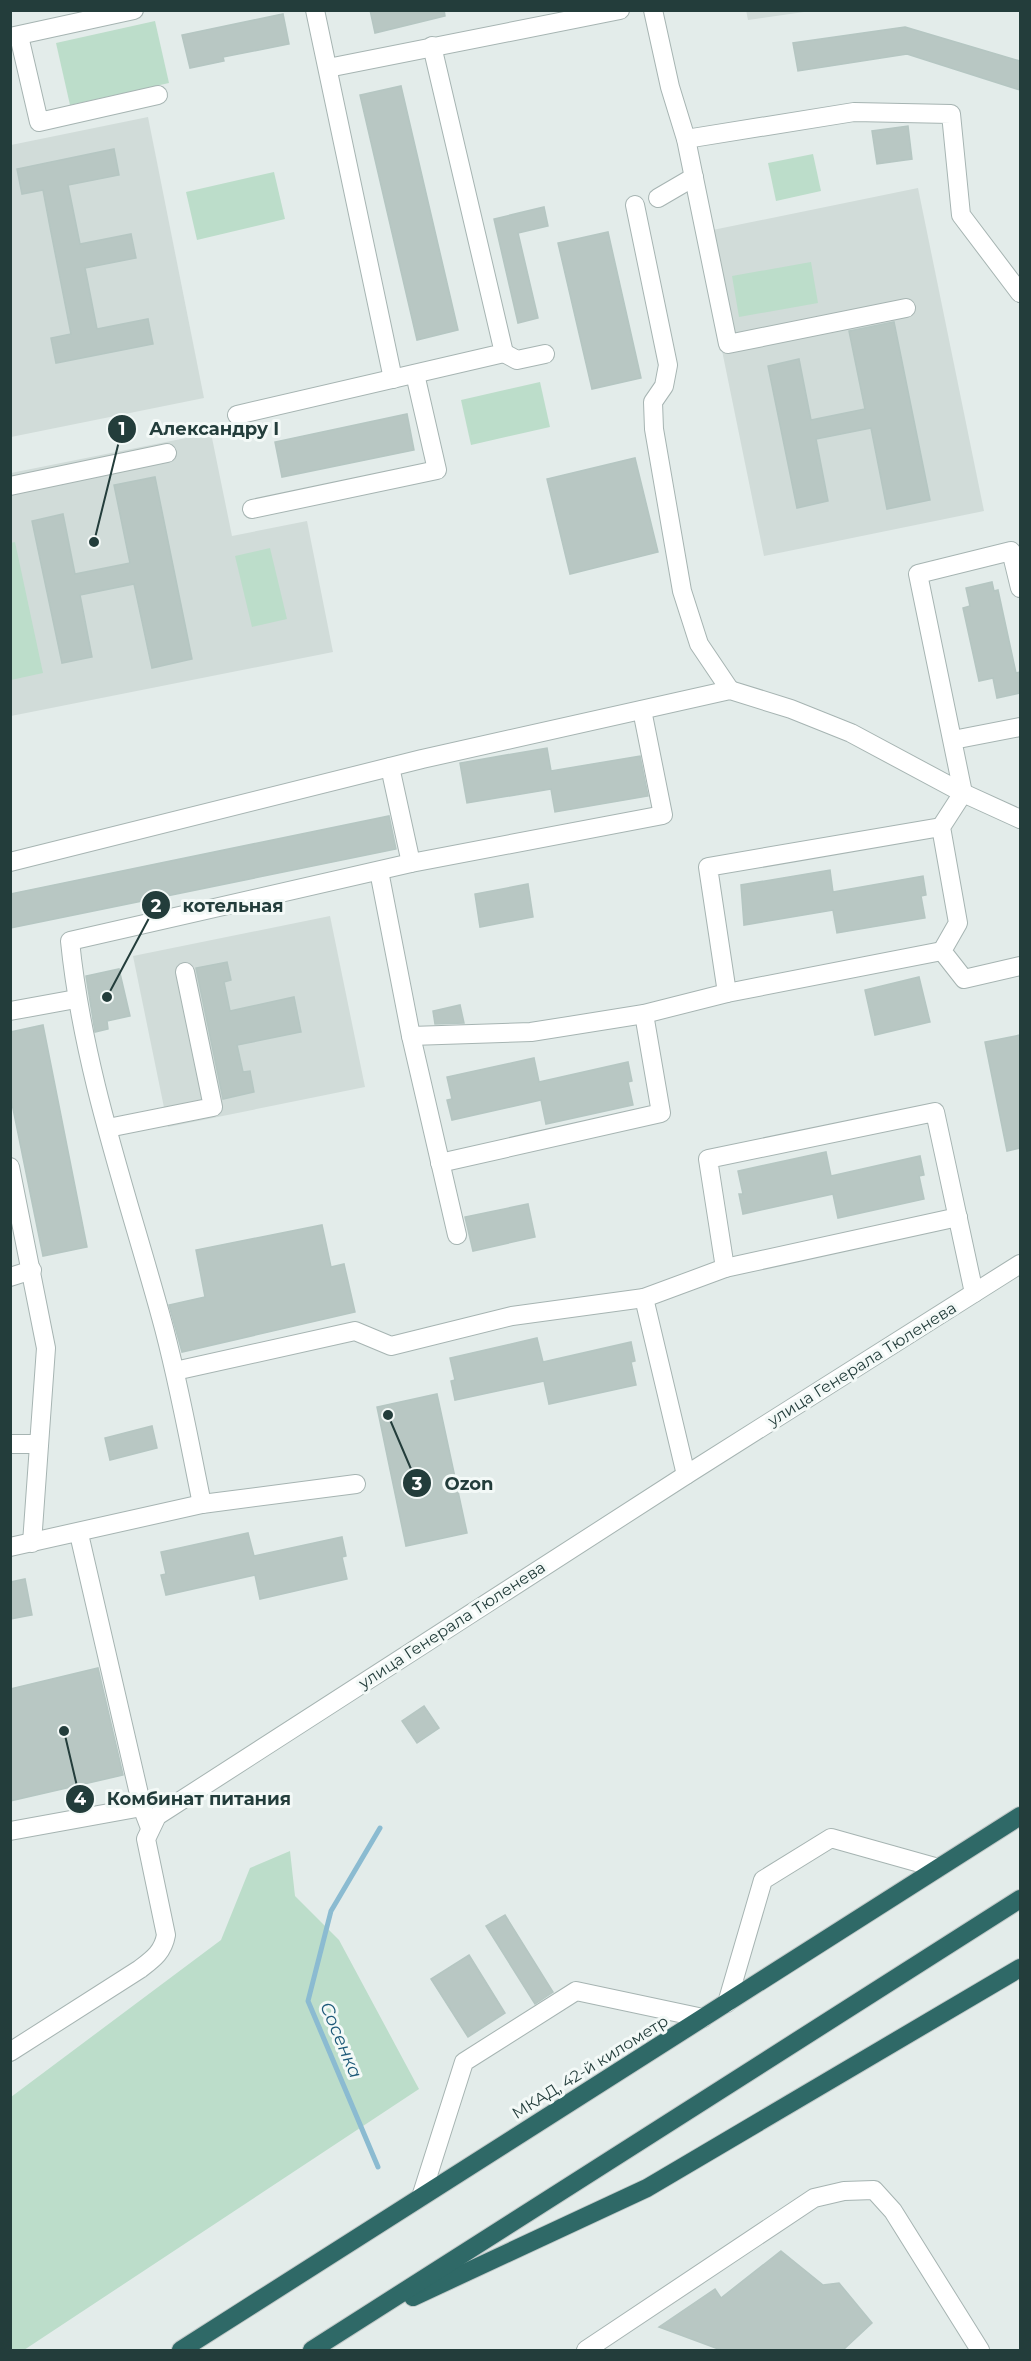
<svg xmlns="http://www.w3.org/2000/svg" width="1031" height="2361" font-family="Montserrat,sans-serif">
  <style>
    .built { fill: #d1dcd9 }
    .green { fill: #bcddca }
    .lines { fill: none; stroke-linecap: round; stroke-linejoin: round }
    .stream { stroke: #8bbbd1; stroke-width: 5 }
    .building { fill: #b8c7c3; stroke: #b5c6c2; stroke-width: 1.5 }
    .minor-casing { stroke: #a6b4b2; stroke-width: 20 }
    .highway-casing { stroke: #c1c9c8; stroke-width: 20 }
    .minor { stroke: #fff; stroke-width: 18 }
    .highway { stroke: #2f6967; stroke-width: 18 }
    .labels { text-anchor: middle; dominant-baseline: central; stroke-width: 6; stroke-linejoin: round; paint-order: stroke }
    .street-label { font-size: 16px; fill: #233d3b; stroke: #f3f9f7 }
    .water-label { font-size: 18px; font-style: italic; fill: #1d5a79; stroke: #f3f9f7 }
    .leader { fill: none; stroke: #233d3b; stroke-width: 2 }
    .callout-dot { fill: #233d3b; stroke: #f3f9f7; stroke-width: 2 }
    .mark-label { font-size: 18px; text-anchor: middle; font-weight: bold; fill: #fff }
    .callout-label { font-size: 18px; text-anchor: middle; font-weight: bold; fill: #233d3b; stroke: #f3f9f7; stroke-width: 6; stroke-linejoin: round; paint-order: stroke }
  </style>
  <rect width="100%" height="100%" fill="#e3ecea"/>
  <!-- built -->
  <g class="built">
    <path d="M746,10H811V11L748,20Z"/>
    <path d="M148,117L204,398L11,437V145Z"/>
    <path d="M918,188L984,511L764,556L698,233Z"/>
    <path d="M211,433L232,536L307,521L333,652L11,716V473Z"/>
    <path d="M330,916L365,1087L168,1127L133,956Z"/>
  </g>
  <!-- green -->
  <g class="green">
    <path d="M155,21L169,83L70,105L56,43Z"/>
    <path d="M813,154L821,191L776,201L768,163Z"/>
    <path d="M274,172L285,219L197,240L186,192Z"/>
    <path d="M811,262L818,303L739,317L732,276Z"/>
    <path d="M540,382L550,427L471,445L461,400Z"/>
    <path d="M15,542L43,673L11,680L10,543Z"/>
    <path d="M270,548L287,619L252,627L235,556Z"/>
    <path d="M290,1851L295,1896L339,1940L419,2089L24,2350H11V2097L221,1940L250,1868Z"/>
  </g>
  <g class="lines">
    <!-- stream -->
    <path class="stream" d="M378,2167L308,2001L331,1911L380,1828"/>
  </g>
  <!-- building -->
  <g class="building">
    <path d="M370,10H444L445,16L375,33Z"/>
    <path d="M283,14L289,44L223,57L224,61L190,68L182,35Z"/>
    <path d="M905,27L1020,61V90L907,54L798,71L793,43Z"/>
    <path d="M401,86L458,330L417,340L360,95Z"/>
    <path d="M908,126L912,159L877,164L872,131Z"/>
    <path d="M114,149L119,175L68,185L80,244L131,234L136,258L85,268L97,329L148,319L153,344L56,363L51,338L71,334L50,227L43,190L22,194L17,169Z"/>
    <path d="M544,207L548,226L518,233L538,318L518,323L494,219Z"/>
    <path d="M608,232L641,378L592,389L558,243Z"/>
    <path d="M894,322L930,500L887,509L871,428L816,439L828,501L797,508L768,366L799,359L811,420L865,409L849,331Z"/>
    <path d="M407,414L414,450L282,477L275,442Z"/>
    <path d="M635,458L658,552L570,574L547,479Z"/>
    <path d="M155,477L192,659L152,668L134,584L80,595L92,657L62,663L32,521L63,514L75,574L130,563L114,485Z"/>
    <path d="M992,582L994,591L998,590L1016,673L1020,672V693L997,698L993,678L979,681L963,608L970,606L966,588Z"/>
    <path d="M547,748L551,771L640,756L648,796L555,812L551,789L467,803L460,763Z"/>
    <path d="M389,816L396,849L10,928V894Z"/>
    <path d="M830,870L833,892L923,876L926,895L921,896L925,918L837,933L833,910L744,925L741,885Z"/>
    <path d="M528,884L533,917L480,927L475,894Z"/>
    <path d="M227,962L231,980L224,982L230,1011L294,997L301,1032L237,1045L243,1072L250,1071L254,1092L223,1099L196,968Z"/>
    <path d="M119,969L130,1016L107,1021L108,1029L95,1032L86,976Z"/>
    <path d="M919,977L930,1022L875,1035L865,990Z"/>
    <path d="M460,1005L464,1023L435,1024L433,1011Z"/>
    <path d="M43,1025L87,1247L43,1256L10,1094V1032Z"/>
    <path d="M1020,1035V1148L1007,1151L985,1042Z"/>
    <path d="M534,1058L539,1082L628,1062L632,1081L628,1082L633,1105L546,1124L541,1100L452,1120L447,1100L452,1099L447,1077Z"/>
    <path d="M826,1152L831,1176L920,1156L924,1175L919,1176L924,1199L838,1218L833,1194L743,1214L739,1194H743L738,1171Z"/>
    <path d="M528,1204L535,1237L473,1251L465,1217Z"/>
    <path d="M322,1225L331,1267L344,1264L355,1312L182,1352L169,1305L205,1297L196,1250Z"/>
    <path d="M537,1338L543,1362L631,1342L635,1361L631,1362L636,1385L549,1404L544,1381L455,1400L451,1381L455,1380L450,1358Z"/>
    <path d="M437,1394L467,1533L406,1546L377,1407Z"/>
    <path d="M152,1426L157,1448L110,1460L105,1438Z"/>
    <path d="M248,1533L254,1556L342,1537L346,1556L342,1557L347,1579L260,1599L255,1575L166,1595L161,1575L166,1574L161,1552Z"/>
    <path d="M25,1579L32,1615L10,1619V1582Z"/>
    <path d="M98,1668L123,1775L10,1801V1689Z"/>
    <path d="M424,1706L439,1728L417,1743L402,1721Z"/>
    <path d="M505,1915L553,1992L535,2004L486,1926Z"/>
    <path d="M469,1955L505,2013L468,2037L431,1979Z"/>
    <path d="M781,2251L823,2285L839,2283L872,2323L843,2350H721L659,2327L715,2289L721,2298Z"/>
  </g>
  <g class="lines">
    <!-- minor casing -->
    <g class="minor-casing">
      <g id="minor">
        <path d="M315,10L393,379"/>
        <path d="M653,10L670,87L686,139L728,344L906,308"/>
        <path d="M19,36L39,122L158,95"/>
        <path d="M10,37L134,10"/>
        <path d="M328,68L620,10"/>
        <path d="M686,139L854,112L951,114L961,215L1020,293"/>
        <path d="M658,198L694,177"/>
        <path d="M635,205L668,365L664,386L653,402L654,429L682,591L699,644L730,690"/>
        <path d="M504,353L517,360L545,354"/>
        <path d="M237,415L504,353L432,46"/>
        <path d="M10,486L167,453"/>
        <path d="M252,509L437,470L415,374"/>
        <path d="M1020,588L1011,551L918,574L963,793L941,827L958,923L942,951L964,979L1020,966"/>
        <path d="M953,740L1020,727"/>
        <path d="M390,767L411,863"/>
        <path d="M941,827L708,867L727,993L942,951"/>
        <path d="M10,862L422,759L730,690L791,709L851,733L963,793L1020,819"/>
        <path d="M379,871L411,1036L457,1235"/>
        <path d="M10,1011L76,999"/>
        <path d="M411,1036L531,1032L644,1014L727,993"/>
        <path d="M108,1128L213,1107L185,972"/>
        <path d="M440,1163L661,1113L644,1014"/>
        <path d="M10,1167L46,1348L32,1543"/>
        <path d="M725,1268L708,1159L935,1112L974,1293"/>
        <path d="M10,1277L32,1270"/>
        <path d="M175,1371L355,1331L391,1346L512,1316L644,1298"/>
        <path d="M10,1444H39"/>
        <path d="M686,1475L644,1298L725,1268L958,1217"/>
        <path d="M202,1504C189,1441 178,1378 161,1317C127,1193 83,1070 70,941L411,863L663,815L642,710"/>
        <path d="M79,1534L142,1807L150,1828"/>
        <path d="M10,1547L202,1504L356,1484"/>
        <path d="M10,1831L142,1807"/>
        <path d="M727,2003L763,1880L831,1838L938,1868"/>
        <path d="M10,2052L140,1969C153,1959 163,1952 166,1935L146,1839L157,1816L686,1475L1020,1264"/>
        <path d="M421,2197L464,2062L576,1991L703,2018"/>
        <path d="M586,2350L814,2198L844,2191L874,2190L893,2211L980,2350"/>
      </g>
    </g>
    <!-- highway casing -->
    <g class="highway-casing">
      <g id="highway">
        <path d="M413,2297L647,2188L1020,1968"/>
        <path d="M181,2350L1020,1816"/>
        <path d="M312,2350L1020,1899"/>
      </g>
    </g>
    <!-- minor -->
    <use href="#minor" class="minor"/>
    <!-- highway -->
    <use href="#highway" class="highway"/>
  </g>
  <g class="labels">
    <!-- street labels -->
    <g class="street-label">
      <text transform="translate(862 1364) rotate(-32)">улица Генерала Тюленева</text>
      <text transform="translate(452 1625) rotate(-33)">улица Генерала Тюленева</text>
      <text transform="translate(590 2067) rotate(-32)">МКАД, 42-й километр</text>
    </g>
    <!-- water labels -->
    <g class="water-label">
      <text transform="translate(341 2040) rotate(67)">Сосенка</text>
    </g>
  </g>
  <!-- callouts -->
  <path class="leader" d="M94 542L122 429M107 997L156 905M388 1415L417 1483M64 1731L80 1799"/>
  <g class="callout-dot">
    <circle cx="94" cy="542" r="6"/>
    <circle cx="107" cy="997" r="6"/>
    <circle cx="388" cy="1415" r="6"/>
    <circle cx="64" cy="1731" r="6"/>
    <circle cx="122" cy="429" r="15"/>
    <circle cx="156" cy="905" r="15"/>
    <circle cx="417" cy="1483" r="15"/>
    <circle cx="80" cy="1799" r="15"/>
  </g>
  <g class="mark-label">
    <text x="122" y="435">1</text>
    <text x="156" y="912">2</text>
    <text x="417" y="1490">3</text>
    <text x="80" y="1805">4</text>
  </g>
  <g class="callout-label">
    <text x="214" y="435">Александру I</text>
    <text x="233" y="912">котельная</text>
    <text x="469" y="1490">Ozon</text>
    <text x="199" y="1805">Комбинат питания</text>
  </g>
  <!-- border -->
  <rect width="1031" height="2361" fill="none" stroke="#233d3b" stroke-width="24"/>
</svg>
